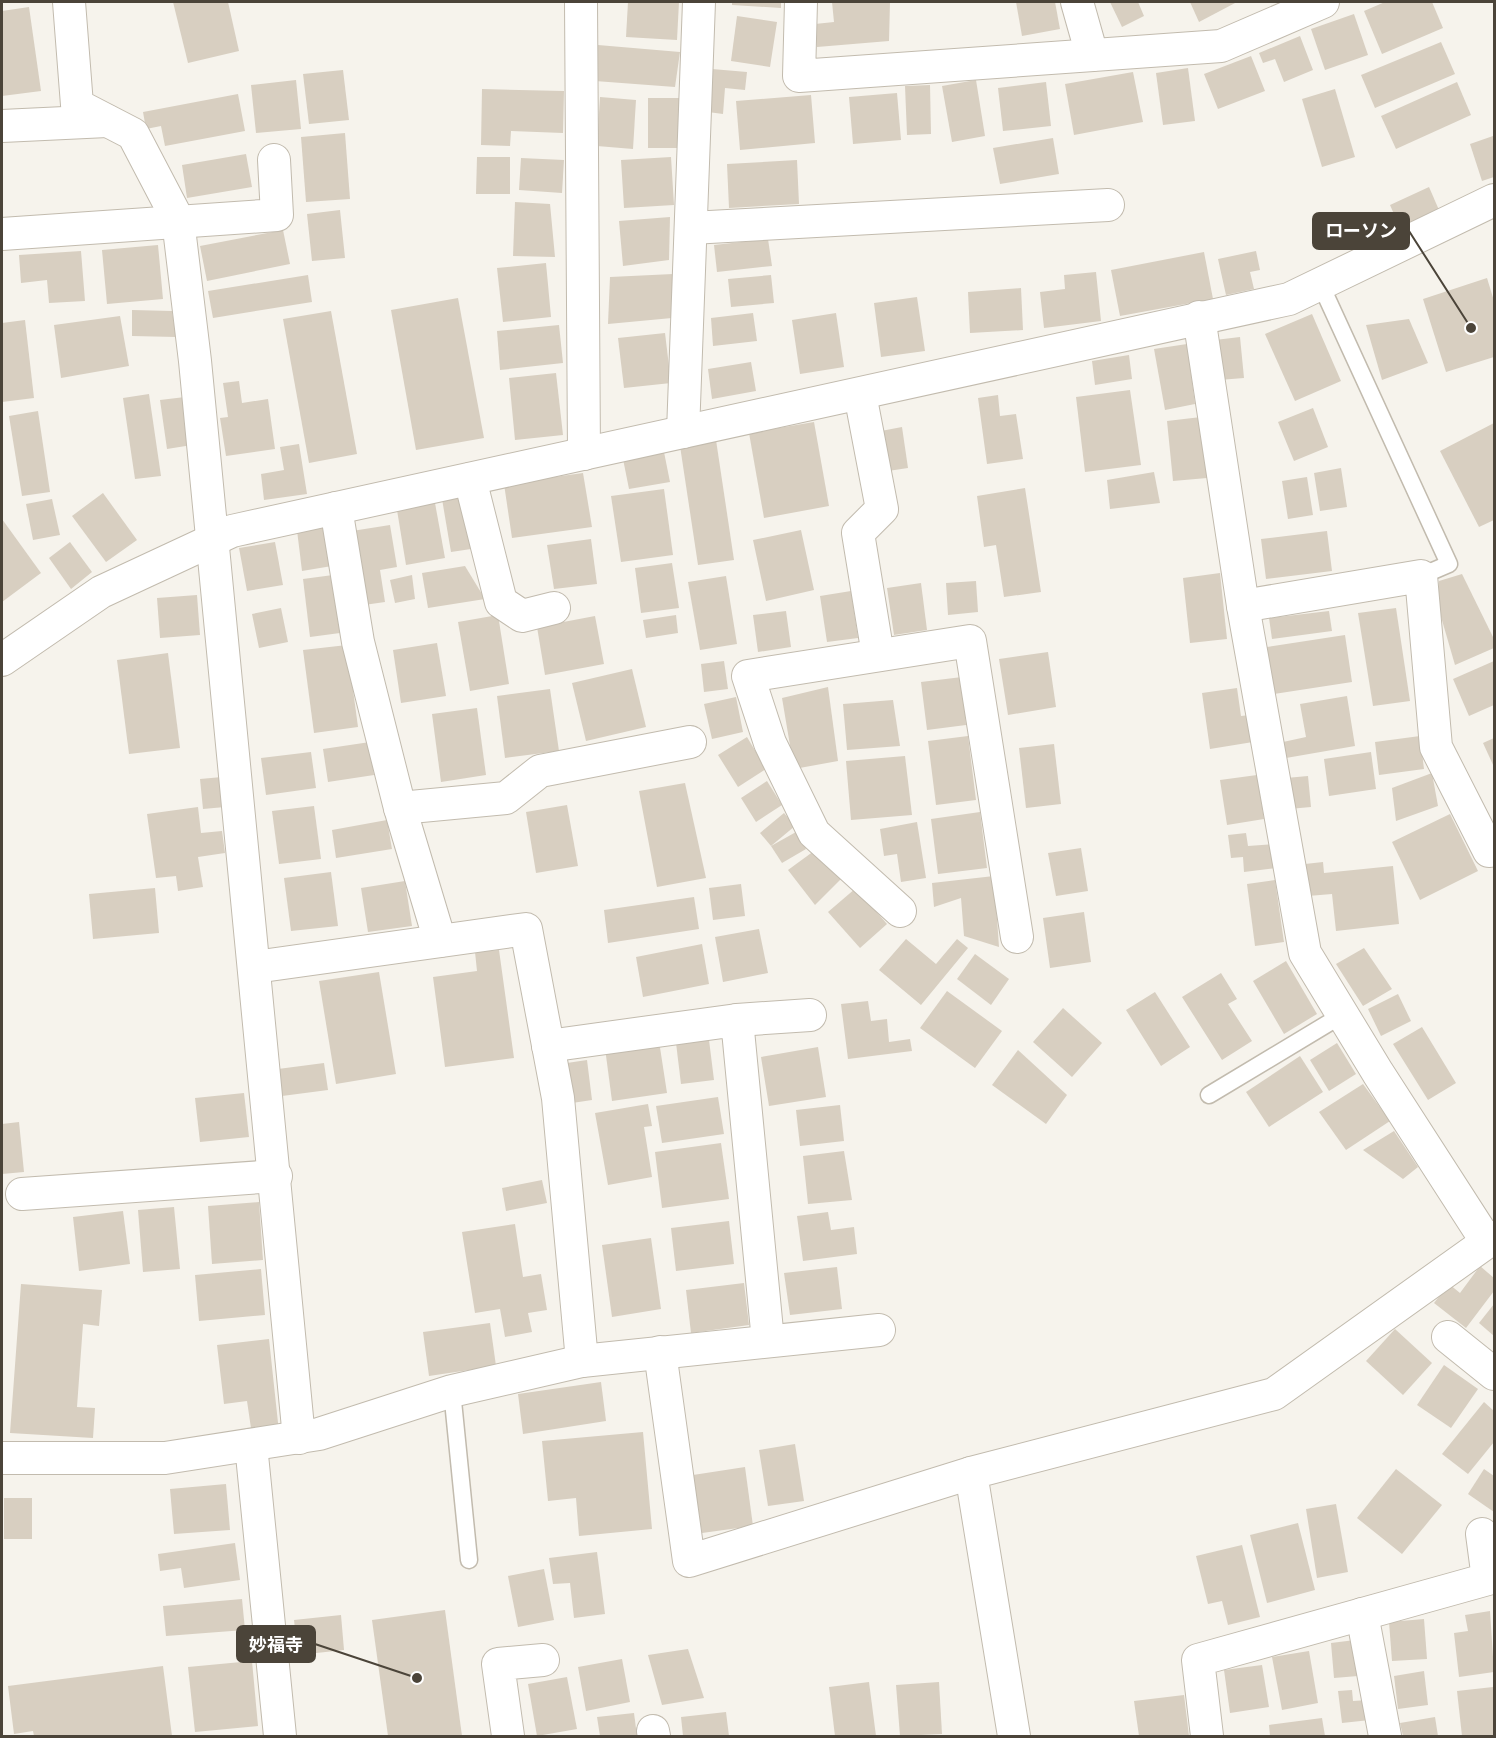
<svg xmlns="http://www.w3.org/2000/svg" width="1496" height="1738" font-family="Inter,'Noto Sans JP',sans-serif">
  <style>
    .building { fill: #d8cfc1 }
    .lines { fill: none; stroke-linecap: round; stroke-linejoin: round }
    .lane-casing { stroke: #c2bbae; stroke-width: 19 }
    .street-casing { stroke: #c2bbae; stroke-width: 34 }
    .lane { stroke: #fff; stroke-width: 16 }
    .street { stroke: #fff; stroke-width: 32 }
    .leader { fill: none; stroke: #4b4439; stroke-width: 2 }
    .callout-dot { fill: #4b4439; stroke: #fff; stroke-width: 2 }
    .callout { fill: #4b4439; stroke: #4b4439; stroke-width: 2 }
    .callout-label { font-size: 18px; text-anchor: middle; font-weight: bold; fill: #fff }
  </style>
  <rect width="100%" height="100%" fill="#f6f3ec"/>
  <!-- building -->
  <g class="building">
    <path d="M173,2H228L239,51L188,63Z"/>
    <path d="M628,2H679L677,40L626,37Z"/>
    <path d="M732,2H781V8L732,5Z"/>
    <path d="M832,2H890L889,41L817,47L815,24L834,22Z"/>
    <path d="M1016,2H1055L1060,29L1022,36Z"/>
    <path d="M1110,2H1138L1144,16L1122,27Z"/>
    <path d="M1190,2H1237L1199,22Z"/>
    <path d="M1385,2H1432L1443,28L1382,54L1364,11Z"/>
    <path d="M29,7L41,91L2,96V11Z"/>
    <path d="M1354,14L1368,55L1325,70L1311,29Z"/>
    <path d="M737,16L777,22L770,67L731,61Z"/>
    <path d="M1300,36L1313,70L1284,82L1275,59L1263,63L1259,53Z"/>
    <path d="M1441,42L1455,74L1375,108L1361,75Z"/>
    <path d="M598,45L680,52L675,87L595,81Z"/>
    <path d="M1251,56L1265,91L1218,109L1204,74Z"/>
    <path d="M1188,68L1195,121L1163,125L1156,73Z"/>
    <path d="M712,69L747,72L745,90L725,88L723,114L708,112Z"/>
    <path d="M343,70L349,120L309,124L303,74Z"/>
    <path d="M1133,72L1143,122L1074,135L1065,84Z"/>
    <path d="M296,80L301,129L256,133L251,85Z"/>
    <path d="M976,80L985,136L952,142L942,86Z"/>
    <path d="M1046,82L1051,126L1003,131L998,88Z"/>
    <path d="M1457,82L1471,115L1396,149L1381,116Z"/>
    <path d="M930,85L931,134L907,135L905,86Z"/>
    <path d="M482,89L564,91L563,133L511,131L510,146L481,145Z"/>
    <path d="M1335,89L1355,157L1322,167L1302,99Z"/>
    <path d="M897,93L901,140L853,144L849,97Z"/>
    <path d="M238,94L245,131L165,146L161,126L146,129L143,112Z"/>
    <path d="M811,95L815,143L740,150L736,101Z"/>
    <path d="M600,97L636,100L633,149L597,146Z"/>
    <rect x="648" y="98" width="34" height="50"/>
    <path d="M345,133L350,199L306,202L301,137Z"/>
    <path d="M1493,136L1494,177L1482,181L1470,144Z"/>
    <path d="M1053,138L1059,174L1000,184L993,148Z"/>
    <path d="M246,154L252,187L187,198L182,165Z"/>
    <path d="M477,157H510V194H476Z"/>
    <path d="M671,157L674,205L624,208L621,160Z"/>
    <path d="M521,158L564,160L562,193L519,190Z"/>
    <path d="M797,160L799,204L729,208L727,164Z"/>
    <path d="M1429,187L1439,210L1400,228L1390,205Z"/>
    <path d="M515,202L550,204L555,257L513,256Z"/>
    <path d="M340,210L345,258L312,261L307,214Z"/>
    <path d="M670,217L669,260L623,266L619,221Z"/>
    <path d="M283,230L290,264L207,281L200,246Z"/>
    <path d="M768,239L772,266L717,272L714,245Z"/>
    <path d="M158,245L163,299L107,304L102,250Z"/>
    <path d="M81,251L85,301L49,303L47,280L21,283L19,255Z"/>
    <path d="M1256,251L1260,270L1250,272L1254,289L1226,295L1218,259Z"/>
    <path d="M1204,252L1213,299L1120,316L1111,270Z"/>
    <path d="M546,263L551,317L503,322L497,268Z"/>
    <path d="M1096,272L1101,321L1044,328L1040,292L1065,289L1064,275Z"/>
    <path d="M673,274L672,318L608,324L610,277Z"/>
    <path d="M308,275L312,302L213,318L208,291Z"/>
    <path d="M771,275L774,303L731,307L728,279Z"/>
    <path d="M1487,278L1494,301V357L1446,372L1423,299Z"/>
    <path d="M1021,288L1023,330L970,333L968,292Z"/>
    <path d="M917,297L925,351L881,357L874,303Z"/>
    <path d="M458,298L484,438L416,450L391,310Z"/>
    <path d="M132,310L172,311L176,337L132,336Z"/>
    <path d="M331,311L357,454L309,463L283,319Z"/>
    <path d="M753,313L757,341L713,346L711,318Z"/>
    <path d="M836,313L844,367L800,374L792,320Z"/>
    <path d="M1312,314L1341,381L1295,401L1265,334Z"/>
    <path d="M120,316L129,366L61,378L54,325Z"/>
    <path d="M1409,319L1428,363L1382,380L1366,325Z"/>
    <path d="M25,320L34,398L2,402V323Z"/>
    <path d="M559,325L563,363L500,370L497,331Z"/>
    <path d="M665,333L671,383L624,388L618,338Z"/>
    <path d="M1240,337L1244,378L1219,380L1215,340Z"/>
    <path d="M1187,344L1195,404L1165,410L1154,349Z"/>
    <path d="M1129,355L1132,379L1095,385L1092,361Z"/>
    <path d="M751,362L756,391L712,399L708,369Z"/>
    <path d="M556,373L563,435L515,440L509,378Z"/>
    <path d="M239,381L242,403L268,399L275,449L226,456L220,418L228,417L223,383Z"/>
    <path d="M1130,390L1141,465L1085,472L1076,397Z"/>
    <path d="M149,394L161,476L135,479L123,398Z"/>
    <path d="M998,395L1000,416L1016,414L1023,459L987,464L978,398Z"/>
    <path d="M185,397L192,445L167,449L160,400Z"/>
    <path d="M1313,408L1328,447L1294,461L1278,422Z"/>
    <path d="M38,411L50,492L22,496L9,416Z"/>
    <path d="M1201,417L1207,478L1173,481L1167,421Z"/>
    <path d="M814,422L829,506L764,518L749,433Z"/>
    <path d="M1494,423V520L1479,527L1440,451Z"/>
    <path d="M902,427L908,468L888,471L881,431Z"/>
    <path d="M716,440L734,560L698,565L680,446Z"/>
    <path d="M299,444L307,494L264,500L261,474L284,470L280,447Z"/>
    <path d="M664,452L670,482L629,489L623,459Z"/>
    <path d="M1341,468L1347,507L1320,511L1314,473Z"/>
    <path d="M1154,472L1160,503L1110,509L1107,480Z"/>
    <path d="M583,473L592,527L512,538L504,484Z"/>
    <path d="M1307,477L1313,515L1288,519L1282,481Z"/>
    <path d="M1025,488L1041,592L1004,597L996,545L984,547L977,496Z"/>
    <path d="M664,489L673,555L621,562L611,496Z"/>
    <path d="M103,493L137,540L106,562L72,516Z"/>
    <path d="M461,495L471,549L451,552L442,499Z"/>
    <path d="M52,499L60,535L33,540L26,504Z"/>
    <path d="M435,503L445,558L406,565L397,510Z"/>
    <path d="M2,519L41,573L2,602Z"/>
    <path d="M325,519L332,566L302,571L296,522Z"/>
    <path d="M390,525L397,567L380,570L385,602L364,605L352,531Z"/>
    <path d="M801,530L814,590L766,601L753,540Z"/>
    <path d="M1327,531L1332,571L1266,579L1261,539Z"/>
    <path d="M591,539L597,584L554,589L547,545Z"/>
    <path d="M70,542L92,572L71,589L49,558Z"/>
    <path d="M275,542L283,585L247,591L239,548Z"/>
    <path d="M672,563L679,608L641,613L635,568Z"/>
    <path d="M465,566L485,599L428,608L422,573Z"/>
    <path d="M1220,573L1227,639L1190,643L1183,578Z"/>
    <path d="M1462,574L1494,639V648L1455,665L1437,603L1439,581Z"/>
    <path d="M333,575L340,633L310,637L303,579Z"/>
    <path d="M412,575L415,599L395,603L390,580Z"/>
    <path d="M726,576L737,644L700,650L688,582Z"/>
    <path d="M976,581L978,612L948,615L946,583Z"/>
    <path d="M921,583L927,630L894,635L887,588Z"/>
    <path d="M851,591L858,638L827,642L820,596Z"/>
    <path d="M197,595L200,635L160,638L157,598Z"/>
    <path d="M281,608L288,642L259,648L252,614Z"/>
    <path d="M1396,608L1410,701L1373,706L1358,613Z"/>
    <path d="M786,611L791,647L758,652L753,615Z"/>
    <path d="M1329,611L1332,631L1272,639L1269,618Z"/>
    <path d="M498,615L509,684L470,691L458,622Z"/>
    <path d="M676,615L678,633L646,638L643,620Z"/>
    <path d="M595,616L604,664L545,675L537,627Z"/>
    <path d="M1345,635L1352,682L1274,694L1267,647Z"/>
    <path d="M437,643L446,696L401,703L393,650Z"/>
    <path d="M347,645L358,727L314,733L303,650Z"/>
    <path d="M1048,652L1056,707L1008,715L999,659Z"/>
    <path d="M168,653L180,748L129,754L117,660Z"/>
    <path d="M724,661L728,689L704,692L701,664Z"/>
    <path d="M1494,661V705L1469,716L1453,679Z"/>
    <path d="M632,669L646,727L586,741L572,683Z"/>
    <path d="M962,677L966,725L927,730L921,682Z"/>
    <path d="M828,687L838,761L794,769L782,698Z"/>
    <path d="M1237,688L1241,716L1250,715L1253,742L1210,749L1202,693Z"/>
    <path d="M550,689L559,751L505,758L497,696Z"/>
    <path d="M1347,696L1355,746L1286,758L1283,742L1306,737L1300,704Z"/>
    <path d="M736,697L743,732L712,739L704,704Z"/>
    <path d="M893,700L900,746L847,750L843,704Z"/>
    <path d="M477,708L486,775L441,782L432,714Z"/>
    <path d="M968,736L976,800L936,805L928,741Z"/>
    <path d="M1420,736L1424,769L1379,775L1375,742Z"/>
    <path d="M747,737L766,769L738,787L718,755Z"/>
    <path d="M1494,738V767L1483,743Z"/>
    <path d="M370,742L374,775L328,782L323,749Z"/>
    <path d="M1054,744L1061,804L1026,808L1019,748Z"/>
    <path d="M311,752L316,788L266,795L261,758Z"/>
    <path d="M1371,752L1376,789L1329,796L1324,759Z"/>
    <path d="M905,756L912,815L851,820L846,761Z"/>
    <path d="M1432,773L1438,806L1396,821L1392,788Z"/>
    <path d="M1257,775L1264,819L1227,825L1220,780Z"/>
    <path d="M1308,776L1311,807L1289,809L1286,778Z"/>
    <path d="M222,777L225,807L203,809L200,779Z"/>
    <path d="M767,781L782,805L756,822L741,798Z"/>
    <path d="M685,783L706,878L657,887L639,791Z"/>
    <path d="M567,805L578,866L536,873L526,812Z"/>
    <path d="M314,806L321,859L279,864L272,811Z"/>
    <path d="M198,807L201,833L222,831L225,853L198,857L203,887L178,891L176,876L156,878L147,814Z"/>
    <path d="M980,812L987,868L938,874L931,819Z"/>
    <path d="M784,813L795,826L771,846L760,833Z"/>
    <path d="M1450,814L1478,871L1420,900L1392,842Z"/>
    <path d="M387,820L392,849L336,858L332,830Z"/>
    <path d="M917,822L926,878L901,882L897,854L884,856L880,829Z"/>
    <path d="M796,832L806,849L782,863L771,846Z"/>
    <path d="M1246,833L1248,846L1274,844L1277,868L1244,872L1243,857L1231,858L1228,835Z"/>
    <path d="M1081,848L1088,891L1056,896L1048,853Z"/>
    <path d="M814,851L841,879L815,905L788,870Z"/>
    <path d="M1323,862L1324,873L1393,866L1399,924L1336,931L1332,894L1308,896L1305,864Z"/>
    <path d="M331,872L338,926L291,931L284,878Z"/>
    <path d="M994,876L999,947L964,936L961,898L934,907L932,883Z"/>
    <path d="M1275,880L1284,942L1255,946L1247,884Z"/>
    <path d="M405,881L412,926L368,932L361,888Z"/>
    <path d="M741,884L745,916L713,920L709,888Z"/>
    <path d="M155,888L159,933L93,939L89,894Z"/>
    <path d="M856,888L887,924L860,948L828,912Z"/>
    <path d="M694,897L699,929L608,943L604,910Z"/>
    <path d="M1084,912L1091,962L1050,968L1043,918Z"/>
    <path d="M759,929L768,973L723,982L715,937Z"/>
    <path d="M906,939L936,964L957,939L968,948L921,1005L879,970Z"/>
    <path d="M702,944L709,984L643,997L636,957Z"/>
    <path d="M1364,948L1392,989L1363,1006L1336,964Z"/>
    <path d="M499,950L514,1058L445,1067L433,977L477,971L475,952Z"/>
    <path d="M975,954L1009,979L991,1005L957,979Z"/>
    <path d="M1286,961L1317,1014L1284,1034L1253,981Z"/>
    <path d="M379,972L396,1074L336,1084L319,981Z"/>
    <path d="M1221,973L1237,999L1228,1004L1252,1041L1222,1060L1182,997Z"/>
    <path d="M947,991L1002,1031L975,1068L920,1028Z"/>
    <path d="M1155,992L1190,1047L1161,1066L1126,1010Z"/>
    <path d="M1398,994L1411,1021L1381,1036L1368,1009Z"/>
    <path d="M868,1001L871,1021L887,1019L889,1042L910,1039L912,1051L848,1059L841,1004Z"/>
    <path d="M1063,1008L1102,1043L1072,1077L1033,1042Z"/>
    <path d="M1422,1027L1456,1083L1428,1100L1393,1044Z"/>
    <path d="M709,1040L714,1080L681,1084L676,1043Z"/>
    <path d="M659,1041L667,1093L612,1101L605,1048Z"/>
    <path d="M1337,1043L1356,1074L1329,1091L1310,1060Z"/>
    <path d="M818,1047L826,1097L769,1106L761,1057Z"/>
    <path d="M1018,1050L1067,1095L1046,1124L992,1085Z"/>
    <path d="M1300,1056L1323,1092L1269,1127L1246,1092Z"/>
    <path d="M587,1060L592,1100L572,1103L567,1063Z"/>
    <path d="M324,1063L328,1090L282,1096L278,1069Z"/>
    <path d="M1363,1084L1390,1121L1346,1150L1319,1112Z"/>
    <path d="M244,1093L249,1137L200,1142L195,1098Z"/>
    <path d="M718,1097L724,1134L662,1143L656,1106Z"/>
    <path d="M648,1104L652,1126L644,1127L652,1177L608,1185L595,1113Z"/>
    <path d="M840,1105L844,1141L800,1146L796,1110Z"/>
    <path d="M19,1122L24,1172L2,1174V1124Z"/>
    <path d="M1394,1131L1418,1167L1403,1179L1363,1150Z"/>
    <path d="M721,1143L729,1199L662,1208L655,1152Z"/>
    <path d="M844,1151L852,1200L808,1204L803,1156Z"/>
    <path d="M542,1180L547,1203L506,1211L502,1188Z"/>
    <path d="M259,1202L263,1260L212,1264L208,1206Z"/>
    <path d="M174,1207L180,1269L143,1272L138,1210Z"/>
    <path d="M123,1211L130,1264L79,1271L73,1217Z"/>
    <path d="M828,1212L831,1230L854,1227L857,1254L803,1261L797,1216Z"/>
    <path d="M729,1221L734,1264L676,1271L671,1228Z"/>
    <path d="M515,1224L523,1277L541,1274L547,1310L528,1313L532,1332L505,1337L500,1309L475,1313L462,1232Z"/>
    <path d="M651,1238L661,1309L612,1317L602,1245Z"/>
    <path d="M1480,1266L1494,1278V1291L1466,1328L1434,1303L1449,1284L1460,1293Z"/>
    <path d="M837,1267L842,1309L790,1315L784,1273Z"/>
    <path d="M261,1269L265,1315L199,1321L195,1275Z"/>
    <path d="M744,1283L749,1325L691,1333L686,1290Z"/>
    <path d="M21,1284L102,1290L99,1326L83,1324L77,1407L95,1408L93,1438L10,1433Z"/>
    <path d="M1494,1304V1336L1479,1323Z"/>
    <path d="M490,1323L496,1366L429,1376L423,1332Z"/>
    <path d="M1395,1329L1432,1363L1403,1395L1366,1361Z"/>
    <path d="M269,1339L279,1432L252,1435L247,1401L224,1404L217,1345Z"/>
    <path d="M1444,1365L1478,1389L1451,1428L1417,1405Z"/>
    <path d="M601,1382L606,1421L523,1434L518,1394Z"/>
    <path d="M1484,1402L1494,1411V1442L1468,1474L1442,1454Z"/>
    <path d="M643,1432L652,1529L579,1536L576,1498L548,1501L542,1441Z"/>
    <path d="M795,1444L804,1501L768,1506L759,1450Z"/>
    <path d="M745,1467L753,1526L702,1533L693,1475Z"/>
    <path d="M1396,1469L1442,1505L1402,1554L1357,1518Z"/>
    <path d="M1484,1469L1494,1476V1512L1468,1494Z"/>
    <path d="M226,1484L230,1530L174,1534L170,1489Z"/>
    <rect x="4" y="1498" width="28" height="41"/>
    <path d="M1336,1504L1348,1572L1317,1578L1306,1509Z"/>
    <path d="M1298,1523L1315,1590L1267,1603L1250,1535Z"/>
    <path d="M235,1543L240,1580L184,1588L181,1568L160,1571L158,1554Z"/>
    <path d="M1242,1545L1260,1617L1228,1625L1222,1601L1208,1604L1196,1556Z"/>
    <path d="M597,1552L605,1614L574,1618L570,1583L553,1584L549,1558Z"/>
    <path d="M544,1569L554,1620L518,1627L508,1576Z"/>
    <path d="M242,1599L245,1630L166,1636L163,1606Z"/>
    <path d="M445,1610L462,1736H388L372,1620Z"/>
    <path d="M1490,1611L1494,1672L1459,1677L1454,1633L1468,1631L1465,1615Z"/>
    <path d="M341,1615L344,1650L298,1655L294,1620Z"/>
    <path d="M1424,1619L1427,1659L1392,1661L1389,1622Z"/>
    <path d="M1355,1640L1358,1676L1334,1678L1331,1643Z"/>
    <path d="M688,1649L704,1698L662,1705L648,1655Z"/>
    <path d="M1309,1651L1318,1703L1282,1710L1272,1657Z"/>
    <path d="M622,1659L630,1702L586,1711L578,1667Z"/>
    <path d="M252,1661L258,1726L195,1732L188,1667Z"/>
    <path d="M1262,1665L1269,1707L1230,1713L1224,1670Z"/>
    <path d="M163,1666L172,1736H34L33,1731L14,1734L8,1686Z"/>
    <path d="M1424,1671L1428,1705L1398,1709L1394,1676Z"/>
    <path d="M567,1677L577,1729L537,1736L528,1684Z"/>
    <path d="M869,1682L876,1736H835L829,1687Z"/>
    <path d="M939,1682L942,1734L900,1736L896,1685Z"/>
    <path d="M1493,1687L1494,1736H1462L1457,1691Z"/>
    <path d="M1352,1690L1353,1701L1368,1700L1370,1720L1342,1723L1338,1691Z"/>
    <path d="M1184,1695L1189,1736H1139L1134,1701Z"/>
    <path d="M726,1712L729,1736H683L681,1717Z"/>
    <path d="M634,1713L637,1736H600L597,1717Z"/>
    <path d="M1435,1717L1438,1736H1403L1400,1723Z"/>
    <path d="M1322,1718L1325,1736H1270L1269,1725Z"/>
  </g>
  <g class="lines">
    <!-- lane casing -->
    <g class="lane-casing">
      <g id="lane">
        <path d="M1320,283L1449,564L1421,576"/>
        <path d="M1209,1095L1342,1015"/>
        <path d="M452,1391L469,1560"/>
      </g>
    </g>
    <!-- street casing -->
    <g class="street-casing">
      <g id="street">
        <path d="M69,2L77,105L133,134L178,220L195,361L299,1438"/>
        <path d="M581,2L584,454"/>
        <path d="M801,2L799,76L1221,46L1323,2"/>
        <path d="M1077,2L1092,55"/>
        <path d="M2,126L107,121"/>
        <path d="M691,228L1108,205"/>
        <path d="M2,234L277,215L274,160"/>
        <path d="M1199,317L1243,606L1305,953L1378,1073L1487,1242"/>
        <path d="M860,394L882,509L858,533L878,655"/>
        <path d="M683,432L699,2"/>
        <path d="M470,479L501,602L522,616L554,608"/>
        <path d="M336,508L358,642L400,808L440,941"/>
        <path d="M1243,606L1421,576L1436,747L1489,851"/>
        <path d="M2,660L101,592L232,531L1289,299L1494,200"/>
        <path d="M400,808L506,798L540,771L690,742"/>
        <path d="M900,911L814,833L770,743L748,676L970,641L1017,937"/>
        <path d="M255,967L526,929L558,1098L582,1361"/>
        <path d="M737,1020L810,1015"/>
        <path d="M548,1046L737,1020L768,1341"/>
        <path d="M22,1194L276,1176"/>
        <path d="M1448,1337L1494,1374"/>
        <path d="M660,1352L689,1561L971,1473"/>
        <path d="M251,1445L280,1736"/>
        <path d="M2,1458H165L319,1434L452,1391L582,1361L879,1330"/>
        <path d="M1362,1614L1385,1736"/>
        <path d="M653,1731L654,1736"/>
        <path d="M508,1736L498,1664L543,1660"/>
        <path d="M1014,1736L971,1473L1274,1394L1494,1237"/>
        <path d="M1207,1736L1198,1660L1488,1579L1482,1534"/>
      </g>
    </g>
    <!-- lane -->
    <use href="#lane" class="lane"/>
    <!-- street -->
    <use href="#street" class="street"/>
  </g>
  <!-- callouts -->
  <path class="leader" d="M1471 328L1409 231M417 1678L315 1644"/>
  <g class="callout-dot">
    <circle cx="1471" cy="328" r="6"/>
    <circle cx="417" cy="1678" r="6"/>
  </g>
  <g class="callout">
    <rect x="1313" y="213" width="96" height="36" rx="6"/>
    <rect x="237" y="1626" width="78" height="36" rx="6"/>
  </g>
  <g class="callout-label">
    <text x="1361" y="237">ローソン</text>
    <text x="276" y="1651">妙福寺</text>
  </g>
  <!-- border -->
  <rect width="1496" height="1738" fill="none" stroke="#4b4439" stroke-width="6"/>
</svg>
